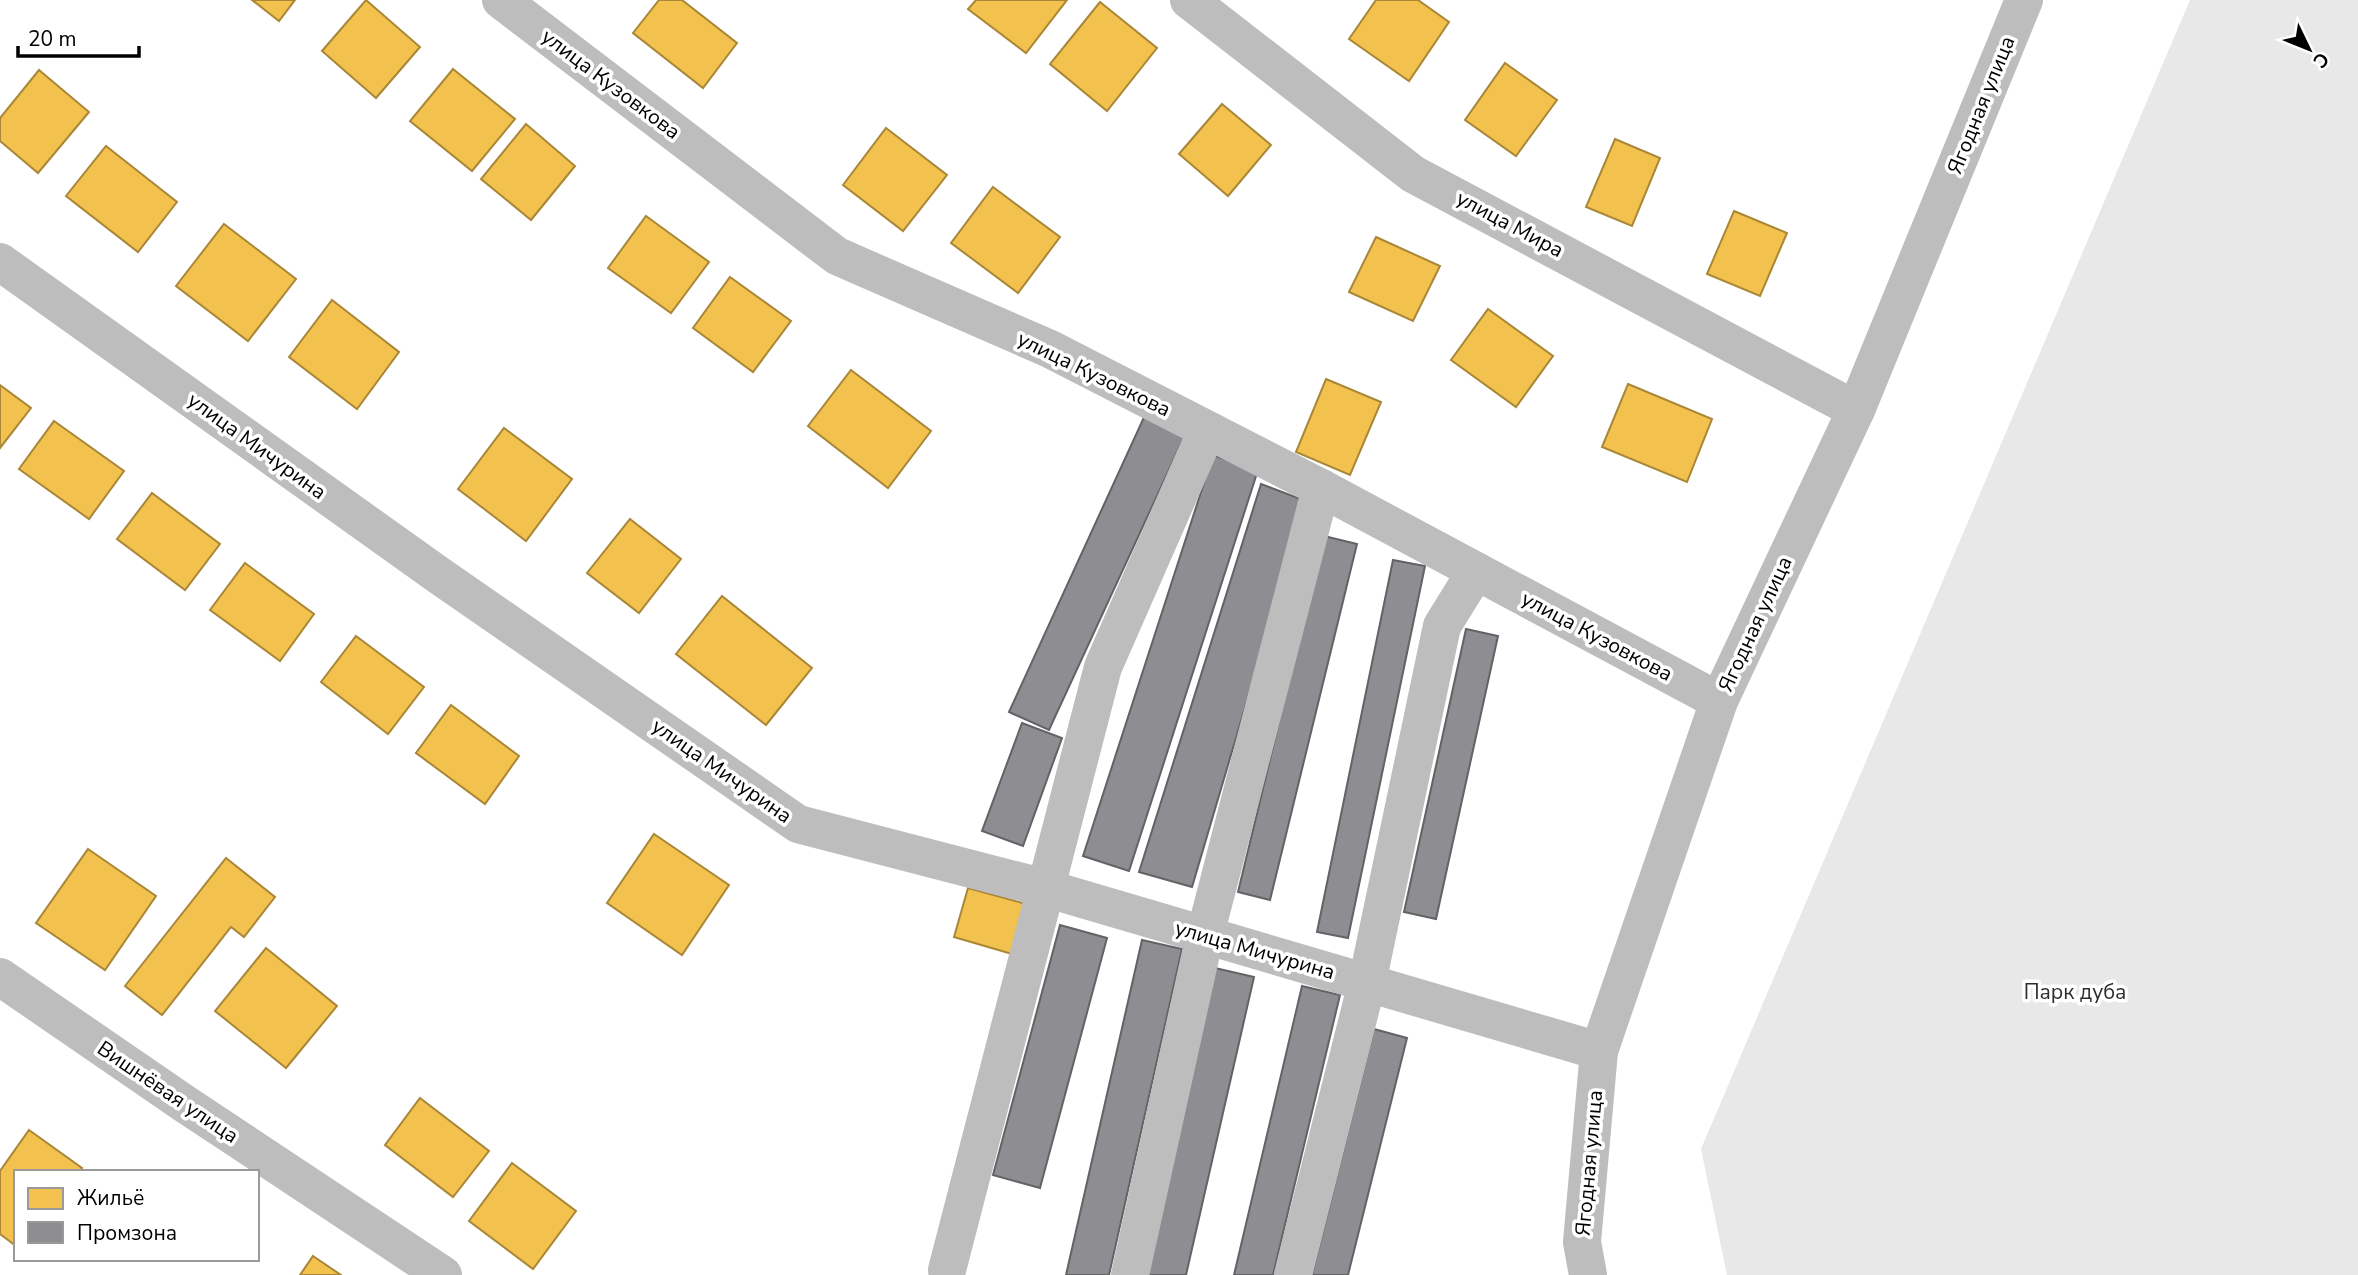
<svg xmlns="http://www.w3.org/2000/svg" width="2358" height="1275" font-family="'Nunito Sans',sans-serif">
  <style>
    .green { fill: #e8e8e8 }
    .homes { fill: #f2c14e; stroke: #a98737; stroke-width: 2 }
    .industry { fill: #8d8d92; stroke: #636366; stroke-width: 2 }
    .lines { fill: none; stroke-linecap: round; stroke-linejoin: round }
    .minor { stroke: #bdbdbd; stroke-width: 38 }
    .labels { text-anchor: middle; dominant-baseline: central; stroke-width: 7; stroke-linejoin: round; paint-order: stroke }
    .street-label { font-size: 21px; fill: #000; stroke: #fff }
    .park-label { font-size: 21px; fill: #2d2d2d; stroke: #fff }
  </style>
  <rect width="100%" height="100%" fill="#fff"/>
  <!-- green -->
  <path class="green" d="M2190,0H2358V1275H1727L1701,1149Z"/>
  <!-- homes -->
  <g class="homes">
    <path d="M252,0H295L279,21Z"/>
    <path d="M366,0L420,47L376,98L322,51Z"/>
    <path d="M659,0H682L737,43L703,88L633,33Z"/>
    <path d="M976,0H1067L1026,53L968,9Z"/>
    <path d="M1376,0H1418L1449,22L1409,81L1349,39Z"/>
    <path d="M1100,2L1157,48L1107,111L1050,64Z"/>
    <path d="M1505,63L1557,100L1516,156L1465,120Z"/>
    <path d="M453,69L515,119L472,171L410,121Z"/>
    <path d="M39,70L89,112L38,173L0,141V118Z"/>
    <path d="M1222,104L1271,145L1228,196L1179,154Z"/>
    <path d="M526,124L575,166L531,220L481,179Z"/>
    <path d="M886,128L947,175L903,231L843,185Z"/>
    <path d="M1615,139L1660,158L1632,226L1586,207Z"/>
    <path d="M106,146L177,202L138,252L66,196Z"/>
    <path d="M993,187L1060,237L1018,293L951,243Z"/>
    <path d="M1734,211L1787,233L1760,296L1707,274Z"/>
    <path d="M646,216L709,262L671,313L608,268Z"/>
    <path d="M224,224L296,279L248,341L176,286Z"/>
    <path d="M1376,237L1440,266L1413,321L1349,292Z"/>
    <path d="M730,277L791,321L753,372L693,328Z"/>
    <path d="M332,300L399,352L357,409L289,357Z"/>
    <path d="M1488,309L1553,356L1516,407L1451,360Z"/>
    <path d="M851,370L931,431L888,488L808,426Z"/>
    <path d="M1326,379L1381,402L1350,475L1296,452Z"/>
    <path d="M1628,384L1712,419L1687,482L1602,447Z"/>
    <path d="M0,385L31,408L0,448Z"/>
    <path d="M54,421L124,471L89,519L19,469Z"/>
    <path d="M504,428L572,479L526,541L458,489Z"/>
    <path d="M152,493L220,544L185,590L117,539Z"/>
    <path d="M630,519L681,559L639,613L587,573Z"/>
    <path d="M245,563L314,614L280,661L210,610Z"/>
    <path d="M722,596L812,668L766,725L676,654Z"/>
    <path d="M356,636L424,687L388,734L321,682Z"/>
    <path d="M451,705L519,756L485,804L416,753Z"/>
    <path d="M654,834L729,885L682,955L607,903Z"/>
    <path d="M88,849L156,896L105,970L36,923Z"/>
    <path d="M226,858L275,897L244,937L231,927L162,1015L125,986Z"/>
    <path d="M968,888L1026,904L1012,954L954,937Z"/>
    <path d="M266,948L337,1006L286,1068L215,1011Z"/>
    <path d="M420,1098L489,1151L453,1197L385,1145Z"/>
    <path d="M29,1130L82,1168L79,1172H16V1246L0,1234V1171Z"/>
    <path d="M512,1163L576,1211L533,1269L469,1221Z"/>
    <path d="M313,1256L341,1275H300Z"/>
  </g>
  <!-- industry -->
  <g class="industry">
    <path d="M1145,415L1186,433L1049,730L1009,712Z"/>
    <path d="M1213,455L1258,470L1129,871L1083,856Z"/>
    <path d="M1261,484L1306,501L1192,887L1139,872Z"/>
    <path d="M1324,536L1357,544L1270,900L1238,892Z"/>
    <path d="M1393,560L1425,566L1348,938L1317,932Z"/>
    <path d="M1466,629L1498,636L1436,919L1404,912Z"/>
    <path d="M1022,723L1062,738L1023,846L982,831Z"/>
    <path d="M1060,925L1107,938L1040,1188L993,1175Z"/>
    <path d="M1142,940L1182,949L1109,1275H1066Z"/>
    <path d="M1215,968L1254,977L1186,1275H1145Z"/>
    <path d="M1302,986L1340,995L1273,1275H1234Z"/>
    <path d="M1374,1029L1407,1038L1348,1275H1312Z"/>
  </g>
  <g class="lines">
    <!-- minor -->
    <g class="minor">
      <path d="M501,0L837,256L1050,349L1321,488L1719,701"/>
      <path d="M1189,0L1413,174L1856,410"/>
      <path d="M0,262L437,574L798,824L1045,888L1599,1051"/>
      <path d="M0,977L185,1104L443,1275"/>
      <path d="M947,1270L1103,667L1207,430"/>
      <path d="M1130,1275L1205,935L1321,488"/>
      <path d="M1293,1275L1367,983L1442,626L1476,571"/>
      <path d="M1588,1275L1582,1242L1599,1051L1719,701L1856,410L2024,0"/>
    </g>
  </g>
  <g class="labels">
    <!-- street labels -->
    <g class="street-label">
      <text transform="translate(611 84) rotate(37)">улица Кузовкова</text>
      <text transform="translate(1981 105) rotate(-68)">Ягодная улица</text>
      <text transform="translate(1510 224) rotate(28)">улица Мира</text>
      <text transform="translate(1094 374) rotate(26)">улица Кузовкова</text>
      <text transform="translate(257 446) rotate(36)">улица Мичурина</text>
      <text transform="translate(1755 624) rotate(-65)">Ягодная улица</text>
      <text transform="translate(1597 636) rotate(28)">улица Кузовкова</text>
      <text transform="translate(722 771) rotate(35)">улица Мичурина</text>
      <text transform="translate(1255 950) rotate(16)">улица Мичурина</text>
      <text transform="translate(168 1092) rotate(34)">Вишнёвая улица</text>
      <text transform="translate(1589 1163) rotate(-85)">Ягодная улица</text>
    </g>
    <!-- park labels -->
    <g class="park-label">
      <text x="2075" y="992">Парк дуба</text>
    </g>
  </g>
  <!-- legend -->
  <rect x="14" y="1170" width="245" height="91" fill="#ffffff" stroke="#999999" stroke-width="2"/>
  <rect x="28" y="1188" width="35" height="21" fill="#f2c14e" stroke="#999999" stroke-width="2"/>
  <text x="77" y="1205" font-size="21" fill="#000000">Жильё</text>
  <rect x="28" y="1222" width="35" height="21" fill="#8d8d92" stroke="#999999" stroke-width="2"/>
  <text x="77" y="1240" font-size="21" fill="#000000">Промзона</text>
  <!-- north arrow -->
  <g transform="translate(2309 49) rotate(133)" stroke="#ffffff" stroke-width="5" paint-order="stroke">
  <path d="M0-5L12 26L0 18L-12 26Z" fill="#000000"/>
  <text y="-10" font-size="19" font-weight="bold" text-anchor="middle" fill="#000000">С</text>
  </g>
  <!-- scale -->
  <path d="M18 46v10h121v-10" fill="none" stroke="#000000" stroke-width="3.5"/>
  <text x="28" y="46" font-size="21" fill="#000000" stroke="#ffffff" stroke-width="5" paint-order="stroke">20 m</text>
</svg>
